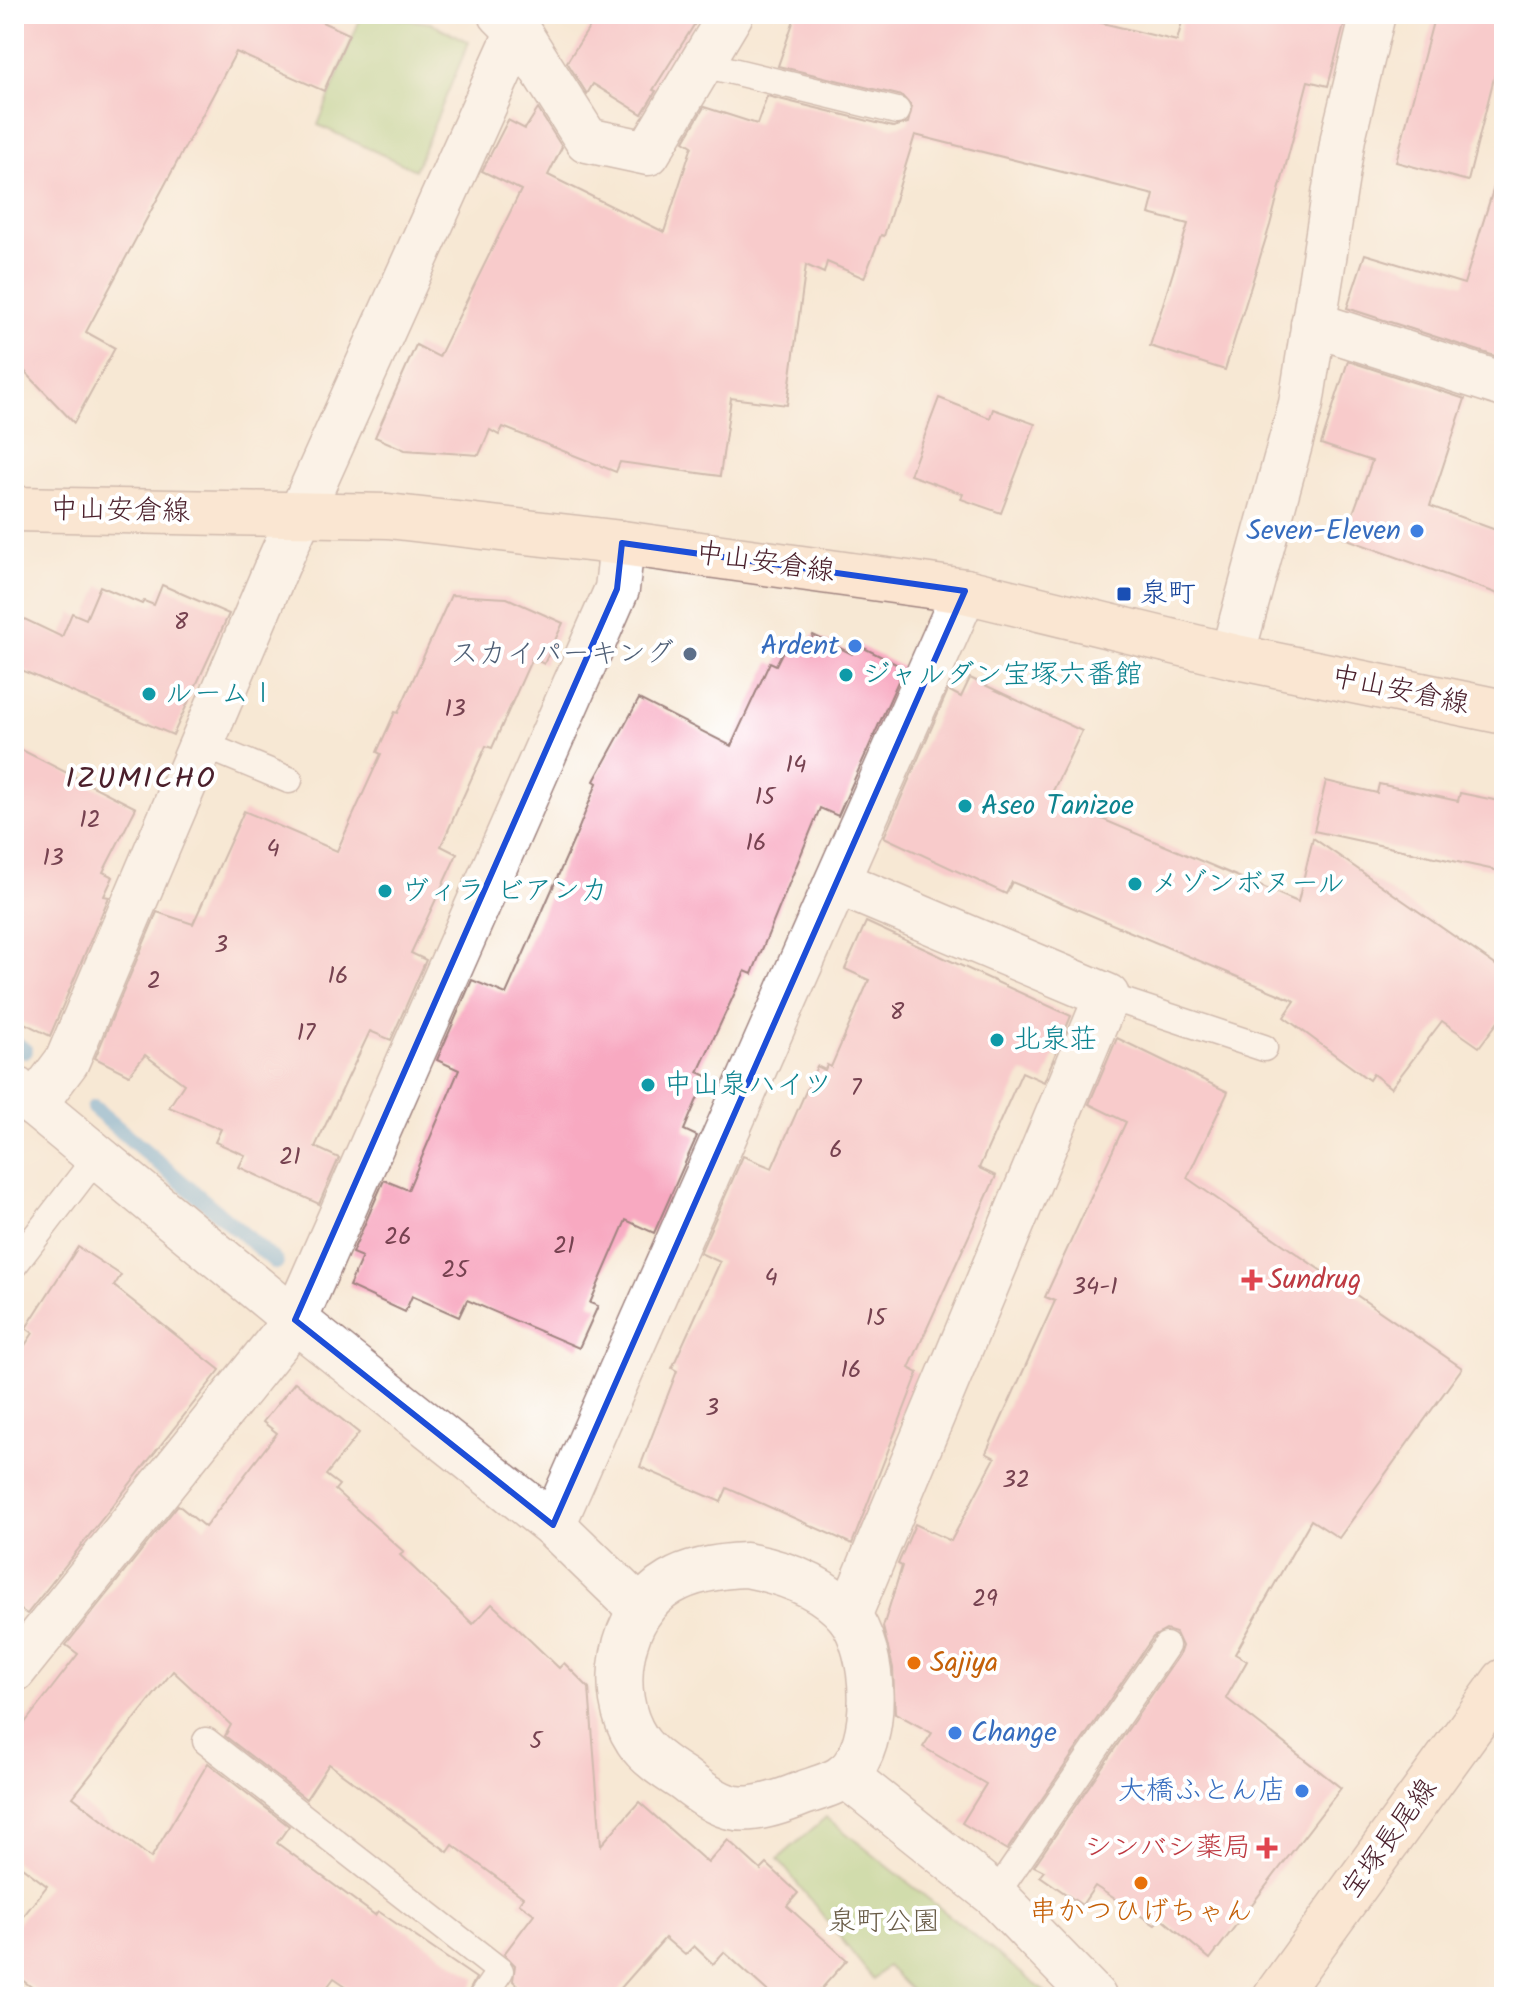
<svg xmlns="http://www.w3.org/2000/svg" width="1518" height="2011" font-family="Kalam,'Klee One',sans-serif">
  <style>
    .green { fill: #a3ce7b; stroke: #767653; stroke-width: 2 }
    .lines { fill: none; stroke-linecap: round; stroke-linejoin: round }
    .stream { stroke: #5ca3d2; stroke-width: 16 }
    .building { fill: #f8a9c1 }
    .lane-casing { stroke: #a08480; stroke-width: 29 }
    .street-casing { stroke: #a08480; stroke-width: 47 }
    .secondary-casing { stroke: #a08480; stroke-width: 47 }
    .lane { stroke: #fff; stroke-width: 26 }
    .street { stroke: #fff; stroke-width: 44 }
    .secondary { stroke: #fce5d0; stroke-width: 44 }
    .marked { fill: none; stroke: #1d4ed8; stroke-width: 6; stroke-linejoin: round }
    .shop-dot { fill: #3f7fe0; stroke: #fff; stroke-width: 3 }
    .transit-dot { fill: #1a4fb4; stroke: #fff; stroke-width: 3 }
    .service-dot { fill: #5c6f8a; stroke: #fff; stroke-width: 3 }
    .culture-dot { fill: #0f9aa8; stroke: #fff; stroke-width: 3 }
    .health-dot { fill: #e0444e; stroke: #fff; stroke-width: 3 }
    .food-dot { fill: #e8710a; stroke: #fff; stroke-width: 3 }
    .labels { text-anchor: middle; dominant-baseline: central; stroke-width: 8; stroke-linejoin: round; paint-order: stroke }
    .number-label { font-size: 24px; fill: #764250 }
    .street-label { font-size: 28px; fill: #4a1f2b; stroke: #fff }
    .shop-label { font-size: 28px; fill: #366cbe; stroke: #fff; text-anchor: end }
    .transit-label { font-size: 28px; fill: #164399; stroke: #fff; text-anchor: start }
    .service-label { font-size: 28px; fill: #4e5e75; stroke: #fff; text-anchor: end }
    .culture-label { font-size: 28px; fill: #0d838f; stroke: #fff; text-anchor: start }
    .health-label { font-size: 28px; fill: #be3a42; stroke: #fff; text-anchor: start }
    .food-label { font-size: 28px; fill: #c56008; stroke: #fff; text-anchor: start }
    .park-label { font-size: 28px; fill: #695c47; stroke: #fff }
    .neighbourhood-label { font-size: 30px; letter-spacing: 2px; fill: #4a1f2b; stroke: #fff }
  </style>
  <rect width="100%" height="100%" fill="#fff"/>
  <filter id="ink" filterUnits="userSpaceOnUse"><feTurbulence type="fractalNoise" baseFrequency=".0125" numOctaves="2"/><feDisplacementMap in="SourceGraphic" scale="16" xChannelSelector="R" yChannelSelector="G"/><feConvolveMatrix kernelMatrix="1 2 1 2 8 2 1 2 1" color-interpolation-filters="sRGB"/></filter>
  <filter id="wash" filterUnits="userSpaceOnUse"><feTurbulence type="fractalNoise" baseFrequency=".006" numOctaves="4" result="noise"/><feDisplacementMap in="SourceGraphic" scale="32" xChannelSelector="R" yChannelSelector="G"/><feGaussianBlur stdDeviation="1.8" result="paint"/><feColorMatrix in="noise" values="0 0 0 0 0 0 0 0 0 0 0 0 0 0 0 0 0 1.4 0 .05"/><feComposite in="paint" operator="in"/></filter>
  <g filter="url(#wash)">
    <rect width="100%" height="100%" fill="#f7e8d4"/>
    <!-- green -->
    <g class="green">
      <path d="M362,14L431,23L469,42L415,170L318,125Z"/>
      <path d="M826,1817L1045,1992L1042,1997H918L887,1966L873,1979L778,1859Z"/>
    </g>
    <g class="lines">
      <!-- stream -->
      <g class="stream">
        <path d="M14,1042L25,1051"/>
        <path d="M94,1108L276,1262"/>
      </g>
    </g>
    <g id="blocks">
      <!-- building -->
      <g class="building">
        <path d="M14,14H304L349,34L324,91L236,52L86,332L115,348L74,423L14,360Z"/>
        <path d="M598,14H701L653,90L656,91L642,114L593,84L587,94L567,62Z"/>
        <path d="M796,14H1065L1177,41L1184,14H1347L1328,86L1308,81L1270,225L1225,370L1150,346L1188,224L1149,214L1154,195L915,135L884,236L881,235L864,278L827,262L824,273L806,265L787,405L731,398L720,476L620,462L616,472L503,427L499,435L490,430L479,455L405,450L375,437L416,345L439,357L521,190L482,171L508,120L525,129L538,109L562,147L548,175L664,232L692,146L684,141L704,107L757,124L767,96L893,127L908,123L912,107L902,96L778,66Z"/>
        <path d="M1435,14H1504V38L1468,181L1396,162Z"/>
        <path d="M1494,187L1504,189V359L1347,308L1365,254L1464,284Z"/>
        <path d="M1348,361L1465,399L1430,506L1504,533V596L1344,538L1372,461L1321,444Z"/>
        <path d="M939,398L990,418L993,409L1035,424L1001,513L961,499L963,494L910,475Z"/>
        <path d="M162,585L229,614L173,735L14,667V614L62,637L72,613L86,619L100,586L142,604L144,601L154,605Z"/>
        <path d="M451,595L507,598L563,623L544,664L532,658L492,748L486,746L441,846L457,854L411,953L426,960L391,1040L370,1031L315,1147L339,1158L319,1204L239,1167L245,1155L215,1142L221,1129L169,1107L184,1084L145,1055L129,1075L95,1058L157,912L193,924L244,811L337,851L381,754L377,752L395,712L398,713Z"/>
        <path d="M813,635L852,654L856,644L904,668L838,816L820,808L752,974L745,971L698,1072L707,1076L684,1130L697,1136L654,1233L626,1220L590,1303L598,1306L579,1348L467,1300L459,1317L412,1296L405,1312L349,1286L362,1257L352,1253L384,1180L408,1190L459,1070L437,1060L472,980L506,994L576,835L597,783L594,781L639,699L731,746L770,662L776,665L787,643L806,653Z"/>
        <path d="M970,678L1082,731L1050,797L1298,902L1313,838L1504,971V1014L1479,1047L1442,1021L1391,1088L1373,1074L1369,1080L1284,1017L1295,1001L1012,882L1006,894L884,837L948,690L961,697Z"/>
        <path d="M14,746L136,808L103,872L113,877L104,896L109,897L50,1036L14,1018Z"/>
        <path d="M1326,781L1377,793L1379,784L1458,801L1460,793L1504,802V872L1314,831Z"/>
        <path d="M866,922L1071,1016L1044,1082L1022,1072L979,1168L996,1176L909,1368L918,1373L852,1544L727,1488L721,1502L640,1467L677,1371L672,1368L720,1262L700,1253L743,1156L772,1168L817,1066L825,1070L827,1065L831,1067L869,980L845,969Z"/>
        <path d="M1117,1038L1228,1092L1187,1178L1462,1368L1339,1538L1311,1520L1235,1654L1247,1661L1226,1698L1341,1788L1210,1959L1160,1917L1155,1925L1095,1886L1082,1905L1040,1876L1044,1871L1034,1866L1179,1655L1182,1646L1176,1633L1166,1630L1153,1637L1007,1850L962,1823L986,1784L923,1747L932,1733L895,1713L893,1668L883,1627L902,1566L898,1564L915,1524L951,1541L995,1458L986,1453L1055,1301L1045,1297L1126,1122L1089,1104Z"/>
        <path d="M78,1247L121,1275L114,1286L220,1370L27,1614L14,1605V1362L33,1333L26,1328Z"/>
        <path d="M295,1382L359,1433L326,1475L339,1485L335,1490L404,1552L400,1555L473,1624L492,1604L559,1668L564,1663L589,1688L601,1845L639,1802L708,1863L728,1840L761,1870L767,1864L798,1893L787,1906L847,1960L814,1997H774L724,1952L713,1964L694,1946L685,1955L665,1938L613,1997H531L513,1981L515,1965L504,1954L534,1914L519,1903L523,1897L453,1845L448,1852L329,1764L306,1799L225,1736L231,1725L173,1671L73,1797L151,1858L208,1763L289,1826L277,1843L375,1915L378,1911L476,1978L466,1997H362L334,1978L320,1997H45L14,1974V1928L47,1886L14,1861V1737L78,1654L66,1645L178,1505L205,1527L277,1433L263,1422Z"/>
      </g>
    </g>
  </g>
  <g filter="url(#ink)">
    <use href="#blocks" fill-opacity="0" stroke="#a08480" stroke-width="2"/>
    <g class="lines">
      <!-- lane casing -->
      <g class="lane-casing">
        <g id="lane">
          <path d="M699,63L897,111"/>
          <path d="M202,744L289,780"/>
          <path d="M1107,996L1264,1048"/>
          <path d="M14,1265L96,1158"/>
          <path d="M206,1741L500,1971L482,1997"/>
          <path d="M995,1895L1166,1646"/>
        </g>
      </g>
      <!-- street casing -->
      <g class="street-casing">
        <g id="street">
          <path d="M501,14L518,31L587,140L648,153L731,14"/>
          <path d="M1313,324L1504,385"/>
          <path d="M1232,656L1301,404L1343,138L1373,14"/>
          <path d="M839,883L1107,996L849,1616"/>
          <path d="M14,1088L295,1320L553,1525L641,1610"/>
          <path d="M34,1105L67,1061L277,566L518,31"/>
          <path d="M553,1525L965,591"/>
          <path d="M746,1565C783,1572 823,1585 848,1615C876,1649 881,1744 846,1775C835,1784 814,1789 801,1794C784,1801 755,1811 736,1808C718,1806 697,1790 683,1779C667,1769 647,1756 637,1740C606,1693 619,1612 670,1583C692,1570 721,1566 746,1565Z"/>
          <path d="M14,1670L295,1320L617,589L622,543"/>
          <path d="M845,1775L995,1895L1094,1997"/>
        </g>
      </g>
      <!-- secondary casing -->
      <g class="secondary-casing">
        <g id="secondary">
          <path d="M14,509L388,516L622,543L965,591L1232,656L1504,712"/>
          <path d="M1275,1997L1504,1681"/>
        </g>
      </g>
      <!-- lane -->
      <use href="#lane" class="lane"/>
      <!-- street -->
      <use href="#street" class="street"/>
      <!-- secondary -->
      <use href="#secondary" class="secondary"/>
    </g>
  </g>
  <!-- marked area -->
  <path d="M0 0H1518V2011H0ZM622,543L965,591L553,1525L295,1320L617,589Z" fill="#f7e8d4" fill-opacity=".55" fill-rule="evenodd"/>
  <path class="marked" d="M622,543L965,591L553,1525L295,1320L617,589Z"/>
  <!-- markers -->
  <g class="shop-dot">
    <circle cx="1417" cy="531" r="8"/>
    <circle cx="855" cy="646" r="8"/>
    <circle cx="955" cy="1733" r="8"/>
    <circle cx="1302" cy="1791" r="8"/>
  </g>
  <rect class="transit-dot" x="1116" y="586" width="16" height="16" rx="4"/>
  <circle class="service-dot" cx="690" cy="654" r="8"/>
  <g class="culture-dot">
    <circle cx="846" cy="675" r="8"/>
    <circle cx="149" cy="694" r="8"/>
    <circle cx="965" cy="806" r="8"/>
    <circle cx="1135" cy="884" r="8"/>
    <circle cx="385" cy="891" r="8"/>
    <circle cx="997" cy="1040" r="8"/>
    <circle cx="648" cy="1085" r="8"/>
  </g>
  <g class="health-dot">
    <path d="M1248 1268h8v8h8v8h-8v8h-8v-8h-8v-8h8z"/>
    <path d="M1263 1836h8v8h8v8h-8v8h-8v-8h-8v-8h8z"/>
  </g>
  <g class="food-dot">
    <circle cx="914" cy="1663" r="8"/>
    <circle cx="1141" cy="1883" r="8"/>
  </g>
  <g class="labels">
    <!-- number labels -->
    <g class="number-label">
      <text x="181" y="622">8</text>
      <text x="455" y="709">13</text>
      <text x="796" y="765">14</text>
      <text x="765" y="797">15</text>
      <text x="90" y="820">12</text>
      <text x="756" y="843">16</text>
      <text x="273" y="849">4</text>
      <text x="53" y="858">13</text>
      <text x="221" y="945">3</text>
      <text x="338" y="976">16</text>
      <text x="154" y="981">2</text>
      <text x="897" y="1012">8</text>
      <text x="306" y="1033">17</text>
      <text x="856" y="1088">7</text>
      <text x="836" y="1150">6</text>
      <text x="290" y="1157">21</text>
      <text x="398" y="1237">26</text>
      <text x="564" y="1246">21</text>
      <text x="455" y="1270">25</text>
      <text x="771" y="1278">4</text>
      <text x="1095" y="1287">34-1</text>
      <text x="876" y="1318">15</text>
      <text x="851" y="1370">16</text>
      <text x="712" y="1408">3</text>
      <text x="1016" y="1480">32</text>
      <text x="985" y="1599">29</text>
      <text x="536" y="1741">5</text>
    </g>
    <!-- street labels -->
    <g class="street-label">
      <text transform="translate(120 511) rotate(1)">中山安倉線</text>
      <text transform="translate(765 563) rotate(8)">中山安倉線</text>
      <text transform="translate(1400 691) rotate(12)">中山安倉線</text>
      <text transform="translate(1390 1839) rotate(-54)">宝塚長尾線</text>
    </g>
    <!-- shop labels -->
    <g class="shop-label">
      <text x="1401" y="531">Seven-Eleven</text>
      <text x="839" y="646">Ardent</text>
      <text x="971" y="1733" text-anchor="start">Change</text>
      <text x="1286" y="1791">大橋ふとん店</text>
    </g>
    <!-- transit labels -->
    <g class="transit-label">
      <text x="1140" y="594">泉町</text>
    </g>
    <!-- service labels -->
    <g class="service-label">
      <text x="674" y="654">スカイパーキング</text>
    </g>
    <!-- culture labels -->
    <g class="culture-label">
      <text x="862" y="675">ジャルダン宝塚六番館</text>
      <text x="165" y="694">ルームⅠ</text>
      <text x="981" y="806">Aseo Tanizoe</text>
      <text x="1151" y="884">メゾンボヌール</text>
      <text x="401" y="891">ヴィラ ビアンカ</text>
      <text x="1013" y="1040">北泉荘</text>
      <text x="664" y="1085">中山泉ハイツ</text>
    </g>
    <!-- health labels -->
    <g class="health-label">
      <text x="1268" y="1280">Sundrug</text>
      <text x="1251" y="1848" text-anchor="end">シンバシ薬局</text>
    </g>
    <!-- food labels -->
    <g class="food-label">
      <text x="930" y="1663">Sajiya</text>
      <text x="1141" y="1912" text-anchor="middle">串かつひげちゃん</text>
    </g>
    <!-- park labels -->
    <g class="park-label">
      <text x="884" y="1922">泉町公園</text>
    </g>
    <!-- neighbourhood labels -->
    <g class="neighbourhood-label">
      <text x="141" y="780">IZUMICHO</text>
    </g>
  </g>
  <!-- margin -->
  <rect width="1518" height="2011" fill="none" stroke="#fff" stroke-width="48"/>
</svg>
